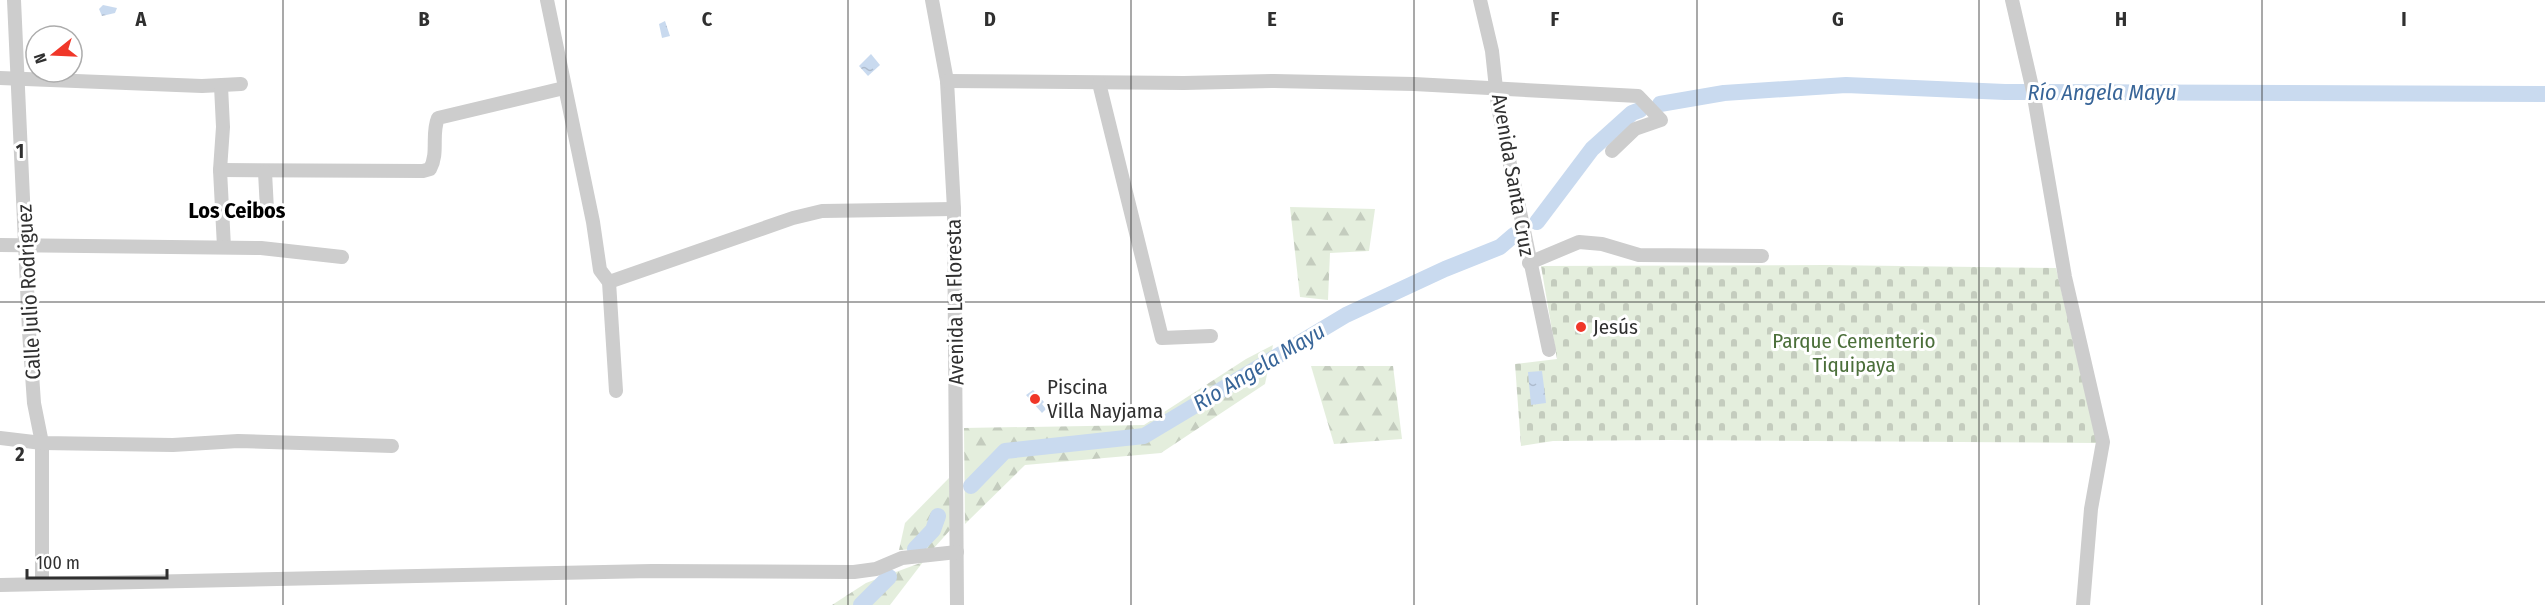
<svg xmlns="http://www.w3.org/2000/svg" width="2545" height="605" font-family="'Fira Sans Condensed',sans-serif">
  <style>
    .forest { fill: url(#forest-firs) }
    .cemetery { fill: url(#cemetery-stones) }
    .water { fill: url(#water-ripples) }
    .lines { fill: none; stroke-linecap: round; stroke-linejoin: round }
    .river { stroke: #c9daef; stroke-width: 16 }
    .minor { stroke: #cdcdcd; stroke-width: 14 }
    .grid { fill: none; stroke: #303030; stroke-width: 1.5; stroke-opacity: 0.55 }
    .poi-dot { fill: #f03729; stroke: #fff; stroke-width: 2 }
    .labels { text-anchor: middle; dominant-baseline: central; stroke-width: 6; stroke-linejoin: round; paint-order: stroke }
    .street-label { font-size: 21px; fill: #303030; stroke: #fff }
    .poi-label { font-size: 21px; fill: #303030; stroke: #fff; text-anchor: start }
    .park-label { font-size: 21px; fill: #4b6f3a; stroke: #fff }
    .water-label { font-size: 22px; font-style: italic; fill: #386598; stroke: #fff }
    .neighbourhood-label { font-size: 22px; font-weight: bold; fill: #000; stroke: #fff }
    .grid-label { font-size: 20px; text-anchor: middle; font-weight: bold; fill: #303030; stroke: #fff; stroke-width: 6; stroke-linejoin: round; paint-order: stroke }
  </style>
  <defs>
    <pattern id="forest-firs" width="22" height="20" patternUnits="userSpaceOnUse" patternTransform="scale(1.5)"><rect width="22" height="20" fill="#e4eedd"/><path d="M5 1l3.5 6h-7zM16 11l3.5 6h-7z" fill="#c4ccbe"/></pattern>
    <pattern id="cemetery-stones" width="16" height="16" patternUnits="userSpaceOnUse" patternTransform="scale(1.5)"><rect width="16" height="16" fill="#e4eedd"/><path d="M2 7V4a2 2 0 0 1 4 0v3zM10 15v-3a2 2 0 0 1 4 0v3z" fill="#c4ccbe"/></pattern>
    <pattern id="water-ripples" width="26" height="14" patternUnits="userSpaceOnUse" patternTransform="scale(1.5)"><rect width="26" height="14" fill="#c9daef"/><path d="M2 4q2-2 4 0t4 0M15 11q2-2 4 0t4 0" fill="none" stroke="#adbbcd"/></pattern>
  </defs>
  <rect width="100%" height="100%" fill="#fff"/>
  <!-- forest -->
  <g class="forest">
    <path d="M1290,207L1375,209L1369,251L1330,253L1328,300L1300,297Z"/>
    <path d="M1273,345L1265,384L1161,453L1025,465L965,524L964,428L1144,425L1246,359Z"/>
    <path d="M1311,366H1393L1402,439L1334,444Z"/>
    <path d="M949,478L951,529L934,548L899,550L905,523Z"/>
    <path d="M923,562L890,605H832L866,583Z"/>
  </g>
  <!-- cemetery -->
  <path class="cemetery" d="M1825,265L2056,268L2097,443L1670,440L1553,441L1521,446L1515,364L1557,359L1541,266Z"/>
  <!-- water -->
  <g class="water">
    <path d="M103,5L117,8L115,13L102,16L99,9Z"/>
    <path d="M665,21L670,36L662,38L659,24Z"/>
    <path d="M871,54L880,65L868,76L859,66Z"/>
    <path d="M1542,371L1546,403L1531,405L1528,372Z"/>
    <path d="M1033,390L1044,402L1042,404L1046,409L1042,413L1026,395Z"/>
  </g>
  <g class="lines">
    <!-- river -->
    <g class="river">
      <path d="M1660,104L1724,93L1846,85L2005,92L2545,94"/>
      <path d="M1537,222L1592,149L1632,113L1640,110"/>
      <path d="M971,486L1005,451L1144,436L1346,315L1445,269L1500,247L1514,235"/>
      <path d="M915,549L933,530L938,516"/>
      <path d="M861,605L889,577"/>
    </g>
    <!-- minor -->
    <g class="minor">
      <path d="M14,0L29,331L34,403L42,443V584"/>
      <path d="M547,0L593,222L600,270L609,282L616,391"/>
      <path d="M932,0L947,81L954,209L957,605"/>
      <path d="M1480,0L1492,51L1498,107L1549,350"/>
      <path d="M2012,0L2033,91L2065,277L2103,442L2091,509L2083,605"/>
      <path d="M0,78L202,86L241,84"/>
      <path d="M947,81L1184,83L1274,81L1414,84L1638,96L1661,120L1635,129L1612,151"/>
      <path d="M1099,83L1162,338L1211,336"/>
      <path d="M221,86L223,127L220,170L224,247"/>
      <path d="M220,170L423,171L430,169C439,153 431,134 438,118L564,88"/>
      <path d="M265,172L267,210"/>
      <path d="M0,245L261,248L342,257"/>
      <path d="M1529,263L1579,242L1602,244L1639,255L1762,256"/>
      <path d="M609,282L793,218L822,211L954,209"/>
      <path d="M0,438L42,443L173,445L238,441L392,446"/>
      <path d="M0,585L652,571L854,572L876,569L902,558L957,552"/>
    </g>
  </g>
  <!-- grid -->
  <path class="grid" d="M283,0V605M566,0V605M848,0V605M1131,0V605M1414,0V605M1697,0V605M1979,0V605M2262,0V605M0,302H2545"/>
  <!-- markers -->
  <g class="poi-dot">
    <circle cx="1581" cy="327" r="6"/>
    <circle cx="1035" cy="399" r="6"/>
  </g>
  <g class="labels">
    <!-- street labels -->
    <g class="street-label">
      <text transform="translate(1513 175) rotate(80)">Avenida Santa Cruz</text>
      <text transform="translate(29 292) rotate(-93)">Calle Julio Rodriguez</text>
      <text transform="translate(955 302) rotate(-91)">Avenida La Floresta</text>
    </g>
    <!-- poi labels -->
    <g class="poi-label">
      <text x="1593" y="327">Jesús</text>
      <text x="1047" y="387">Piscina<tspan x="1047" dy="24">Villa Nayjama</tspan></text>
    </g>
    <!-- park labels -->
    <g class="park-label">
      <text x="1854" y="341">Parque Cementerio<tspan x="1854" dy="24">Tiquipaya</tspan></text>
    </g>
    <!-- water labels -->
    <g class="water-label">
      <text x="2102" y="92">Río Angela Mayu</text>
      <text transform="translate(1259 367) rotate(-31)">Río Angela Mayu</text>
    </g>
    <!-- neighbourhood labels -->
    <g class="neighbourhood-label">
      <text x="237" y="210">Los Ceibos</text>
    </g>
  </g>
  <g class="grid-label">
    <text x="141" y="26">A</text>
    <text x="424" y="26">B</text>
    <text x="707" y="26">C</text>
    <text x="990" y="26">D</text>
    <text x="1272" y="26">E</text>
    <text x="1555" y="26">F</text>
    <text x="1838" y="26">G</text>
    <text x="2121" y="26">H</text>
    <text x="2404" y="26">I</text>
    <text x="20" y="158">1</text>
    <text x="20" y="461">2</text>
  </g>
  <!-- north arrow -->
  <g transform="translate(54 54) rotate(252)"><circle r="28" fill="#ffffff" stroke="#acacac" stroke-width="1.5"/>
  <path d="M0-4.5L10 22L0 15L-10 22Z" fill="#f03729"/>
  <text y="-9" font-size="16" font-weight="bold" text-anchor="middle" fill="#303030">N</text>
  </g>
  <!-- scale -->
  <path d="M27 569v9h140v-9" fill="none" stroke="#303030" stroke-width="3"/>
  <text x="36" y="569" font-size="18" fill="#303030" stroke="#ffffff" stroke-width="4.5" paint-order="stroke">100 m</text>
</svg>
